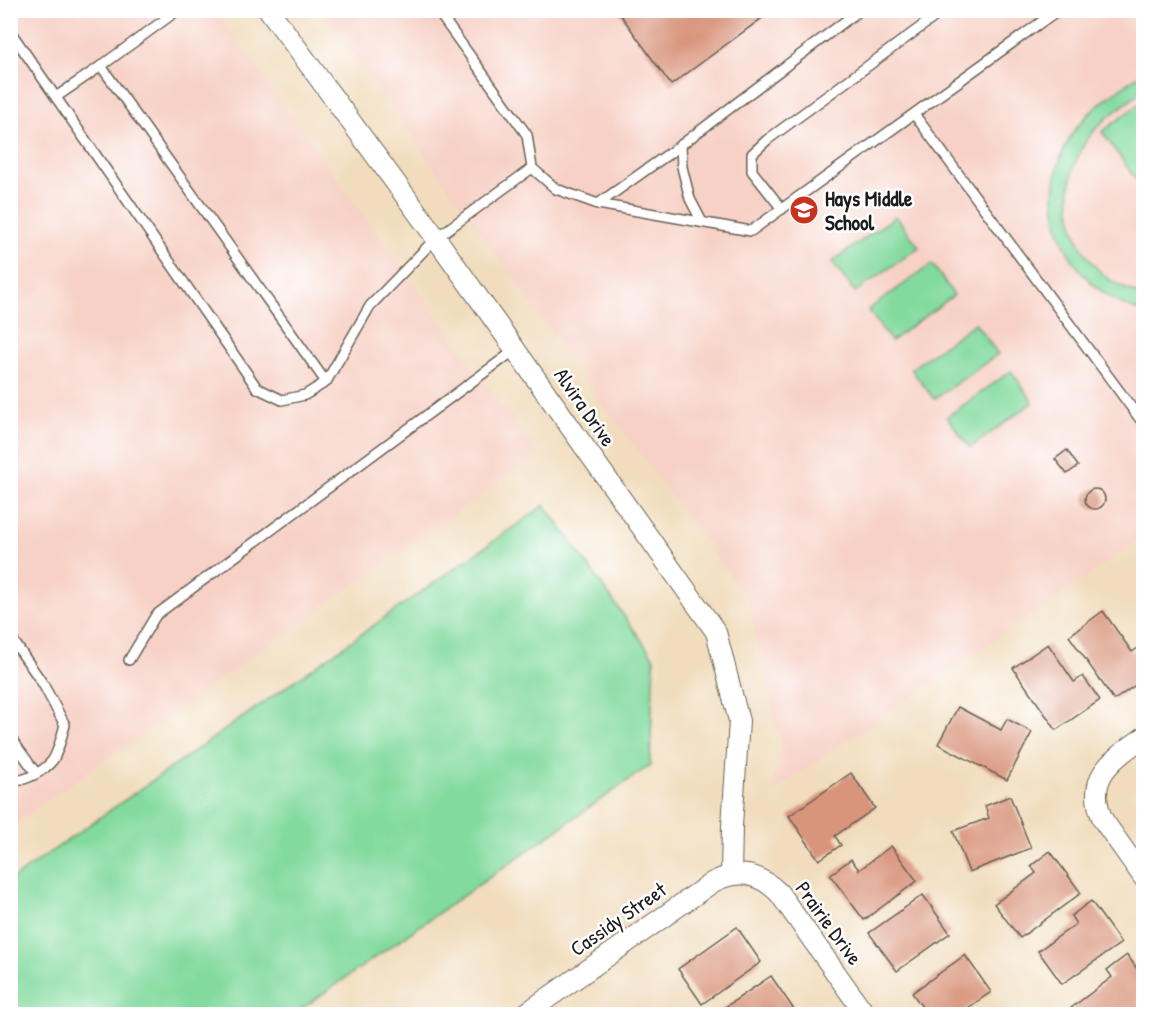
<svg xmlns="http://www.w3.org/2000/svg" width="1154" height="1025" font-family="'Patrick Hand',sans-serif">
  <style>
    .built { fill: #f7d1c6 }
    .green { fill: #82da9e; stroke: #4f7b5d; stroke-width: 1.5 }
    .building { fill: #d9947b }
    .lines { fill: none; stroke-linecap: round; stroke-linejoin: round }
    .service-casing { stroke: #676054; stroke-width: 12 }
    .minor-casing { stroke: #676054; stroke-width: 22 }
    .service { stroke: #fff; stroke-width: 9 }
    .minor { stroke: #fff; stroke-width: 20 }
    .labels { text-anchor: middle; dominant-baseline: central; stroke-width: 5; stroke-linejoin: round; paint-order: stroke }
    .poi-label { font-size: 21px; font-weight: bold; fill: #1c1c1c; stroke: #fff; text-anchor: start }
    .street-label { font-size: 21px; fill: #1c1c1c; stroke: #fff }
  </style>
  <rect width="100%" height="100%" fill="#fff"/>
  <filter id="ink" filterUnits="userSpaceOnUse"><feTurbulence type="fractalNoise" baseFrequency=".0167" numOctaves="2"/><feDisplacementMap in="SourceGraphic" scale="12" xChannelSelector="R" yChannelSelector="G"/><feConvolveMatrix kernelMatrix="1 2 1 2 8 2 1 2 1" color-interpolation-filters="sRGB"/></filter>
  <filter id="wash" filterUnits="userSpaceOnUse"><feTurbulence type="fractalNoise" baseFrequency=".008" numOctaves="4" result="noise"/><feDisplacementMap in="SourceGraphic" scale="24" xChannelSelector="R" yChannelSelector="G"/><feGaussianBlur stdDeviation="1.35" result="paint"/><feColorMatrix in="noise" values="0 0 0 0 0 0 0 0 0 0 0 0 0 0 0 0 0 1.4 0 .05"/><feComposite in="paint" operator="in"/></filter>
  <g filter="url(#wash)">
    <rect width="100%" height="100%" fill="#f1ddbd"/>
    <!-- built -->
    <g class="built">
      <path d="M11,11H216L538,455L11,827Z"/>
      <path d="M322,11H1143V538L771,793L782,750L747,598L607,410Z"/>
    </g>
    <!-- green -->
    <g class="green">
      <path d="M1143,72V91C1123,106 1099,120 1085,143C1057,186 1068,249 1110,280C1121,287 1132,292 1143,296V312C1132,309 1120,304 1110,297C1055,262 1038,192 1071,136C1088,108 1118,91 1143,72Z"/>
      <path d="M1143,101V189L1102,132Z"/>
      <path d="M896,216L919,247L855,292L832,262Z"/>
      <path d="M932,264L954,295L891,341L868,310Z"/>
      <path d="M975,323L998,354L934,399L911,369Z"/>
      <path d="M1011,371L1033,402L970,448L947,417Z"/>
      <path d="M545,505L654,658L650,765L294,1014H11V880Z"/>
    </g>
    <g id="blocks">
      <!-- building -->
      <g class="building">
        <path d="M617,10H773L671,85Z"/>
        <path d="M1067,450L1078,466L1067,474L1055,459Z"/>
        <circle cx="1095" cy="499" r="10"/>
        <path d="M1103,611L1132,652L1141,646L1144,650V679L1114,700L1069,636Z"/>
        <path d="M1048,644L1074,682L1083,676L1100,700L1056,730L1013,668Z"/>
        <path d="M958,707L1001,730L1007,719L1032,732L1007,780L938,744Z"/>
        <path d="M851,773L875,808L835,836L841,845L819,860L789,816Z"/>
        <path d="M1010,796L1031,848L969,872L953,831L989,818L985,806Z"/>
        <path d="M891,846L917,881L864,920L830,875L851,859L859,870Z"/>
        <path d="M1050,851L1081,893L1020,938L994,904L1036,873L1031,866Z"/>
        <path d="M923,895L950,933L897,971L869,933Z"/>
        <path d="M1091,901L1121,943L1062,984L1038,951L1076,924L1071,916Z"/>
        <path d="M737,927L761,962L702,1004L678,969Z"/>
        <path d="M965,955L991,992L959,1014H927L912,993Z"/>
        <path d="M1127,955L1144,978V1006L1132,1014H1076L1071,1008L1112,977L1107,970Z"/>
        <path d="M771,976L797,1014H715Z"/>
      </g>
    </g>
  </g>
  <g filter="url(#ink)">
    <use href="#blocks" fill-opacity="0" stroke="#676054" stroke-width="1.5"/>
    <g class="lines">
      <!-- service casing -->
      <g class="service-casing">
        <g id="service">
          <path d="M178,10L101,66L326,382"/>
          <path d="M437,10L527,135L532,168L556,189L598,204L751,231L1058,10"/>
          <path d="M10,31L257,388L282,400L305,395L326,382L370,306L436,238L532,168"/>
          <path d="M56,97L101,66"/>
          <path d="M914,114L1140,419"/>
          <path d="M681,145L682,167L690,199L702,222"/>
          <path d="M598,204L681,145L860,10"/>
          <path d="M782,209L752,171V154L767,140L944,10"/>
          <path d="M10,636L43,684L65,725C62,734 58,754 52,761C43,772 25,781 10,782"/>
          <path d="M129,660L156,615L515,350"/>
          <path d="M10,737L36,773"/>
        </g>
      </g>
      <!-- minor casing -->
      <g class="minor-casing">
        <g id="minor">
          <path d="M269,10L436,238L716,632L739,721L732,826L731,875"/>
          <path d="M1144,737C1112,760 1084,777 1103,820L1144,878"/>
          <path d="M525,1014L713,882C739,869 759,873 779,893L865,1014"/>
        </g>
      </g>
      <!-- service -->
      <use href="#service" class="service"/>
      <!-- minor -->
      <use href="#minor" class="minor"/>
    </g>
  </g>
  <!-- icons -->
  <defs>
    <g id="school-disc" transform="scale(1.5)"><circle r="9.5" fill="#c8321e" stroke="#fff"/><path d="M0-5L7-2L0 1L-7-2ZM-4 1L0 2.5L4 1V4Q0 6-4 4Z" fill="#fff"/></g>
  </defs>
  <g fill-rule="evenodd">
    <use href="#school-disc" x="804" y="210"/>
  </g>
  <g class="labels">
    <!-- poi labels -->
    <g class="poi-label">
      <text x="825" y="198">Hays Middle<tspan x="825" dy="24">School</tspan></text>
    </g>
    <!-- street labels -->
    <g class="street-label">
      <text transform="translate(585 407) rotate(55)">Alvira Drive</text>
      <text transform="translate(618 919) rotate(-35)">Cassidy Street</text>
      <text transform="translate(829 923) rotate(54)">Prairie Drive</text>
    </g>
  </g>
  <!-- margin -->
  <rect width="1154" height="1025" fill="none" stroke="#fff" stroke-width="36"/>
</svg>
